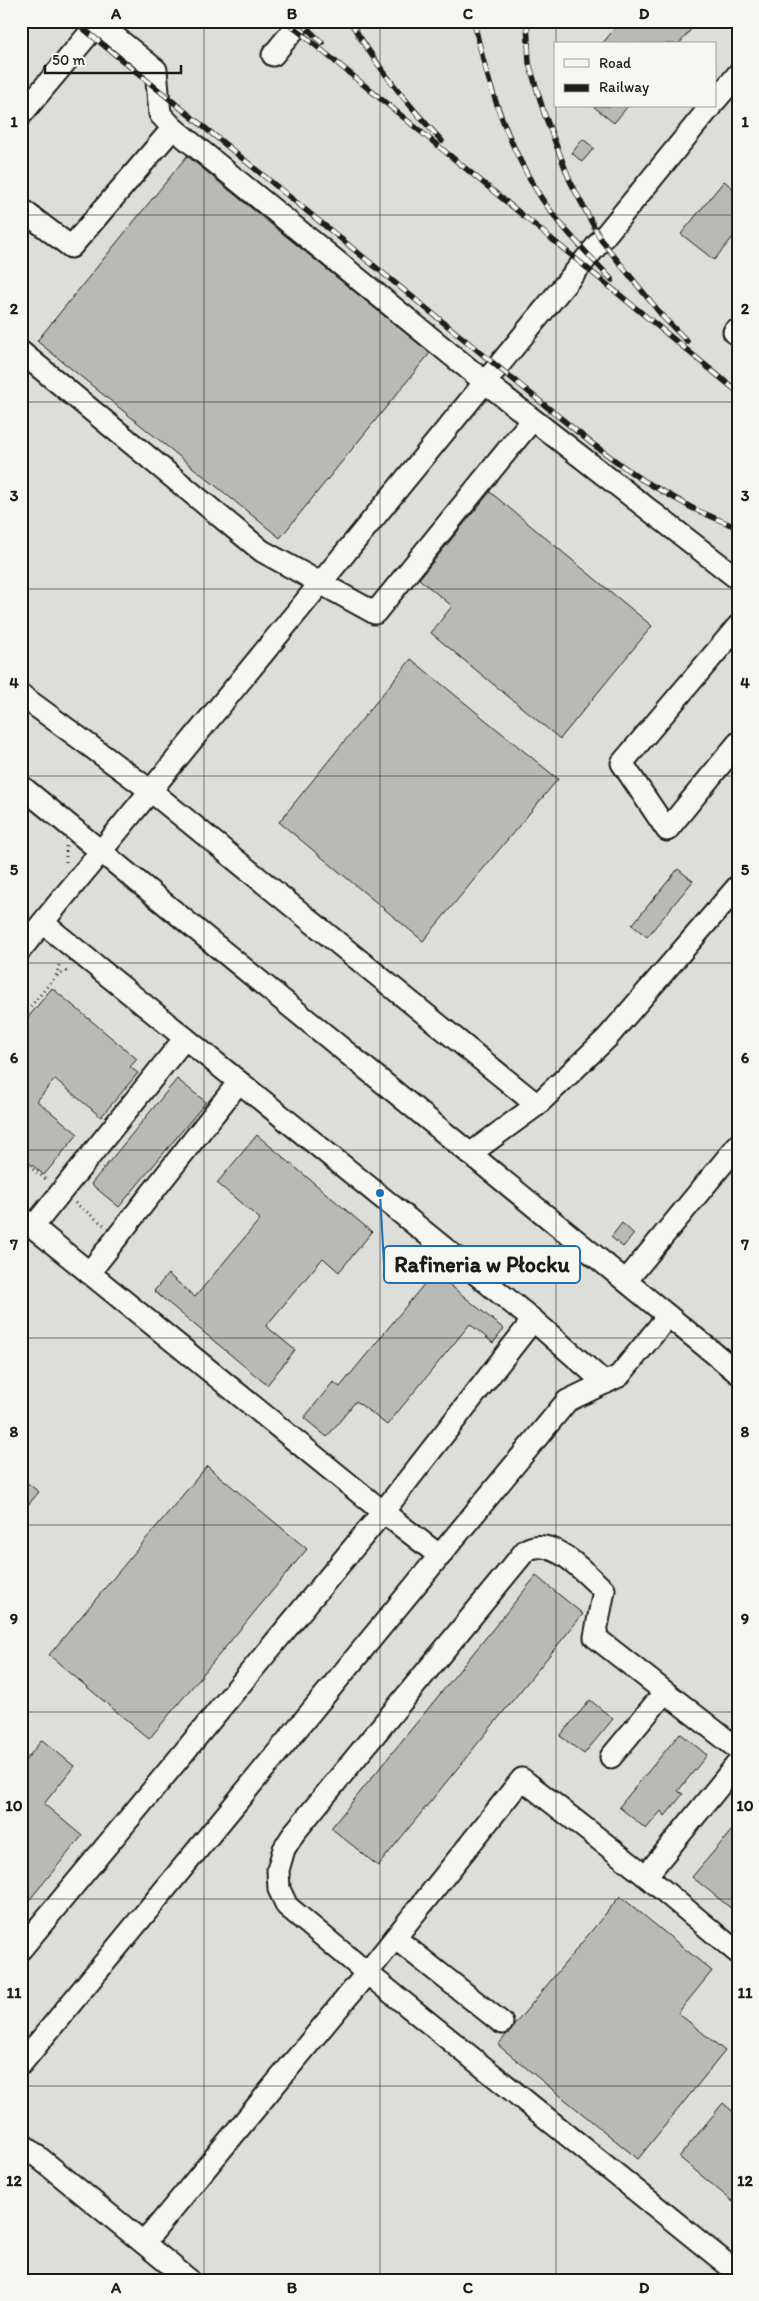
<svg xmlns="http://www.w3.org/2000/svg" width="759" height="2301" font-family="Itim,sans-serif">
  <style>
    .built { fill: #ddddda; fill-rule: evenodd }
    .building { fill: #b9b9b6; stroke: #1c1c1c }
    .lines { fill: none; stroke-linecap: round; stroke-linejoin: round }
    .minor-casing { stroke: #1c1c1c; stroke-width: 25 }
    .path { stroke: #1c1c1c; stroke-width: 3; stroke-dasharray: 1 4; stroke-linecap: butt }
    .minor { stroke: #f6f6f2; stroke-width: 21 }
    .rail-casing { stroke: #1c1c1c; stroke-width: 5.5 }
    .rail { stroke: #f6f6f2; stroke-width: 4; stroke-dasharray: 11; stroke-linecap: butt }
    .grid { fill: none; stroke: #1c1c1c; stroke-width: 1; stroke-opacity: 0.55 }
    .leader { fill: none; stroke: #1f6fb2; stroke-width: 2 }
    .callout-dot { fill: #1f6fb2; stroke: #f6f6f2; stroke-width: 2 }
    .callout { fill: #f6f6f2; stroke: #1f6fb2; stroke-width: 2 }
    .callout-label { font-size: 22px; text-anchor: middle; font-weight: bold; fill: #1c1c1c }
    .neatline { fill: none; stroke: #1c1c1c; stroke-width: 2 }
    .grid-label { font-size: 16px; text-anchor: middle; font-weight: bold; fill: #1c1c1c }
  </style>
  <rect width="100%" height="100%" fill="#edede9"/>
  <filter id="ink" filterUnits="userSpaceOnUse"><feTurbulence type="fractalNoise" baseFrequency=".02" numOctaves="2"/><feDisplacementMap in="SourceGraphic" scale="10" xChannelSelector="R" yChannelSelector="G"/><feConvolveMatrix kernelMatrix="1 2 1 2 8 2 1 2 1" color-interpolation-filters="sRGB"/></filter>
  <g filter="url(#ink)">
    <!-- built -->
    <path class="built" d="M21,21H738V2280H21ZM555,44H715V106H555Z"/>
    <!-- building -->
    <g class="building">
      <path d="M621,21H698L679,44H602Z"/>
      <path d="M593,106H628L614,123Z"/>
      <path d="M583,139L594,148L582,162L572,153Z"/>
      <path d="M187,156L430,353L280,538L37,341Z"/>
      <path d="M724,181L738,192V231L714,260L681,234Z"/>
      <path d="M490,492L652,626L560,739L431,633L452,606L419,579Z"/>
      <path d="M411,659L558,779L423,941L279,822Z"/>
      <path d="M678,869L693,881L647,937L632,925Z"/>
      <path d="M52,988L137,1059L130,1067L138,1073L101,1117L55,1079L37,1101L78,1134L44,1175L21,1156V1026Z"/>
      <path d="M177,1079L206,1102L119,1207L91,1184Z"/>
      <path d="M257,1135L372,1232L339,1272L323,1258L266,1326L295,1350L267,1385L154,1291L168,1274L195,1297L260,1219L217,1183Z"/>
      <path d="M622,1223L634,1234L623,1247L611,1237Z"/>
      <path d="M434,1272L504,1329L493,1343L470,1324L387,1425L356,1401L327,1437L304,1418L333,1382L340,1387Z"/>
      <path d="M207,1466L307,1549L149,1739L49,1655Z"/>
      <path d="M21,1478L39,1492L21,1513Z"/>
      <path d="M536,1576L583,1614L378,1866L331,1828Z"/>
      <path d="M590,1700L613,1719L584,1754L560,1736Z"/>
      <path d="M680,1733L707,1755L678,1791L683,1794L665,1816L661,1811L646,1829L619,1807Z"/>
      <path d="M42,1740L74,1766L44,1804L82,1836L21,1910V1766Z"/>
      <path d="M738,1823V1914L692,1877Z"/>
      <path d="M620,1896L712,1971L678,2013L725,2051L638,2159L498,2045Z"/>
      <path d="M723,2103L738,2116V2206L679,2157Z"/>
    </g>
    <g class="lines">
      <!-- minor casing -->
      <g class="minor-casing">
        <g id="minor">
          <path d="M98,23L156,70L160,114L173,128"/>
          <path d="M273,55L301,21"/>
          <path d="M715,101L738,74"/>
          <path d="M21,115L98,23L95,21"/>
          <path d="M21,209L71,247L173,128L486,383L738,579"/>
          <path d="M734,332L738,335"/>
          <path d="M21,352L262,551L375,613L532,420"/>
          <path d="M738,626L622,763L667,830L738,743"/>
          <path d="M21,695L151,791L537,1105"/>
          <path d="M21,786L738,1373"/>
          <path d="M43,923L533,1320"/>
          <path d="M21,949L711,106"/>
          <path d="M470,1154L537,1105L607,1038L738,886"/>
          <path d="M22,1218L33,1227L185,1038"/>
          <path d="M89,1273L239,1082"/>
          <path d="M626,1281L738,1145"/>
          <path d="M440,1556L383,1512L533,1320L605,1383"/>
          <path d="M611,1757L665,1692"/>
          <path d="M738,1763L646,1876L738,1953"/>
          <path d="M646,1876L522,1779L367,1973L287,1906L279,1889L278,1870L284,1849L294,1833L526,1550C553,1535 584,1573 604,1590L595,1637L738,1749"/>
          <path d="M395,1938L502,2023"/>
          <path d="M21,1949L383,1512L33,1227"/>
          <path d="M21,2064L567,1401L619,1376L668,1316"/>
          <path d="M21,2143L189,2280"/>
          <path d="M144,2243L367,1973L738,2273"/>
        </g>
      </g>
      <!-- path -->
      <g class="path">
        <path d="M66,862V846"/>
        <path d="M57,976L69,970"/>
        <path d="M21,1018L56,976L60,962"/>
        <path d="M21,1160L47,1180"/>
        <path d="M75,1203L104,1225"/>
      </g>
      <!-- minor -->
      <use href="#minor" class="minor"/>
      <!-- rail casing -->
      <g class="rail-casing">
        <g id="rail">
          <path d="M74,21L590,442L639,478L694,509L738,528"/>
          <path d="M286,21L738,392"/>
          <path d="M300,21L322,43"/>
          <path d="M350,21C377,67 406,103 442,141"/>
          <path d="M474,21C487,83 506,142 540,196C558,224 589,255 612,280"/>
          <path d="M527,21L529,63L544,113L570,181L601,240L664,318L687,341"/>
        </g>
      </g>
      <!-- rail -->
      <use href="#rail" class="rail"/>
    </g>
  </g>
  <!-- grid -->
  <path class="grid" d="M204,21V2280M380,21V2280M556,21V44M556,106V2280M21,215H738M21,402H738M21,589H738M21,776H738M21,963H738M21,1150H738M21,1338H738M21,1525H738M21,1712H738M21,1899H738M21,2086H738"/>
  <!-- callouts -->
  <path class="leader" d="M380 1193L384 1264"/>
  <circle class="callout-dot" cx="380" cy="1193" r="5"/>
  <rect class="callout" x="384" y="1246" width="196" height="37" rx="5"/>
  <g class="callout-label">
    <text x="482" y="1272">Rafineria w Płocku</text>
  </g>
  <!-- margin -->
  <rect width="759" height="2301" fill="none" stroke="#f6f6f2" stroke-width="55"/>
  <!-- legend -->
  <rect x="554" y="42" width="162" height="65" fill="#f6f6f2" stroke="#9f9f9c"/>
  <rect x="564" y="59" width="25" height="8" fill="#f6f6f2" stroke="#9f9f9c"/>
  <text x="599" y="68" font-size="15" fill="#1c1c1c">Road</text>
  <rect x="564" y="84" width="25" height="8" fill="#1c1c1c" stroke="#9f9f9c"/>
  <text x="599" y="92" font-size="15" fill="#1c1c1c">Railway</text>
  <!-- scale -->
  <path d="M45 65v8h136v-8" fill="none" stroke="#1c1c1c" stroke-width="2.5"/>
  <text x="52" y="65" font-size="15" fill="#1c1c1c" stroke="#f6f6f2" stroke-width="4" paint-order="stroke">50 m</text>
  <rect x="28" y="28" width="704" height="2246" class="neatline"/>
  <g class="grid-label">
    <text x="116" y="19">A</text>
    <text x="292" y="19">B</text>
    <text x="468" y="19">C</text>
    <text x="644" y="19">D</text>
    <text x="14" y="127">1</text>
    <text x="745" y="127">1</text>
    <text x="14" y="314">2</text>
    <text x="745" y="314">2</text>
    <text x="14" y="501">3</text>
    <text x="745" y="501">3</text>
    <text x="14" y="688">4</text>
    <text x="745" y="688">4</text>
    <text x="14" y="875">5</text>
    <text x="745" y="875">5</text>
    <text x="14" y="1063">6</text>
    <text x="745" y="1063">6</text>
    <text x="14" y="1250">7</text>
    <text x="745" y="1250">7</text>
    <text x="14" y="1437">8</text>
    <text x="745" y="1437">8</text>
    <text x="14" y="1624">9</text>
    <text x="745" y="1624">9</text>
    <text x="14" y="1811">10</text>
    <text x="745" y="1811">10</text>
    <text x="14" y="1998">11</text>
    <text x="745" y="1998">11</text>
    <text x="14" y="2186">12</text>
    <text x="745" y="2186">12</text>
    <text x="116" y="2293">A</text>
    <text x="292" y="2293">B</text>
    <text x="468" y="2293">C</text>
    <text x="644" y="2293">D</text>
  </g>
</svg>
